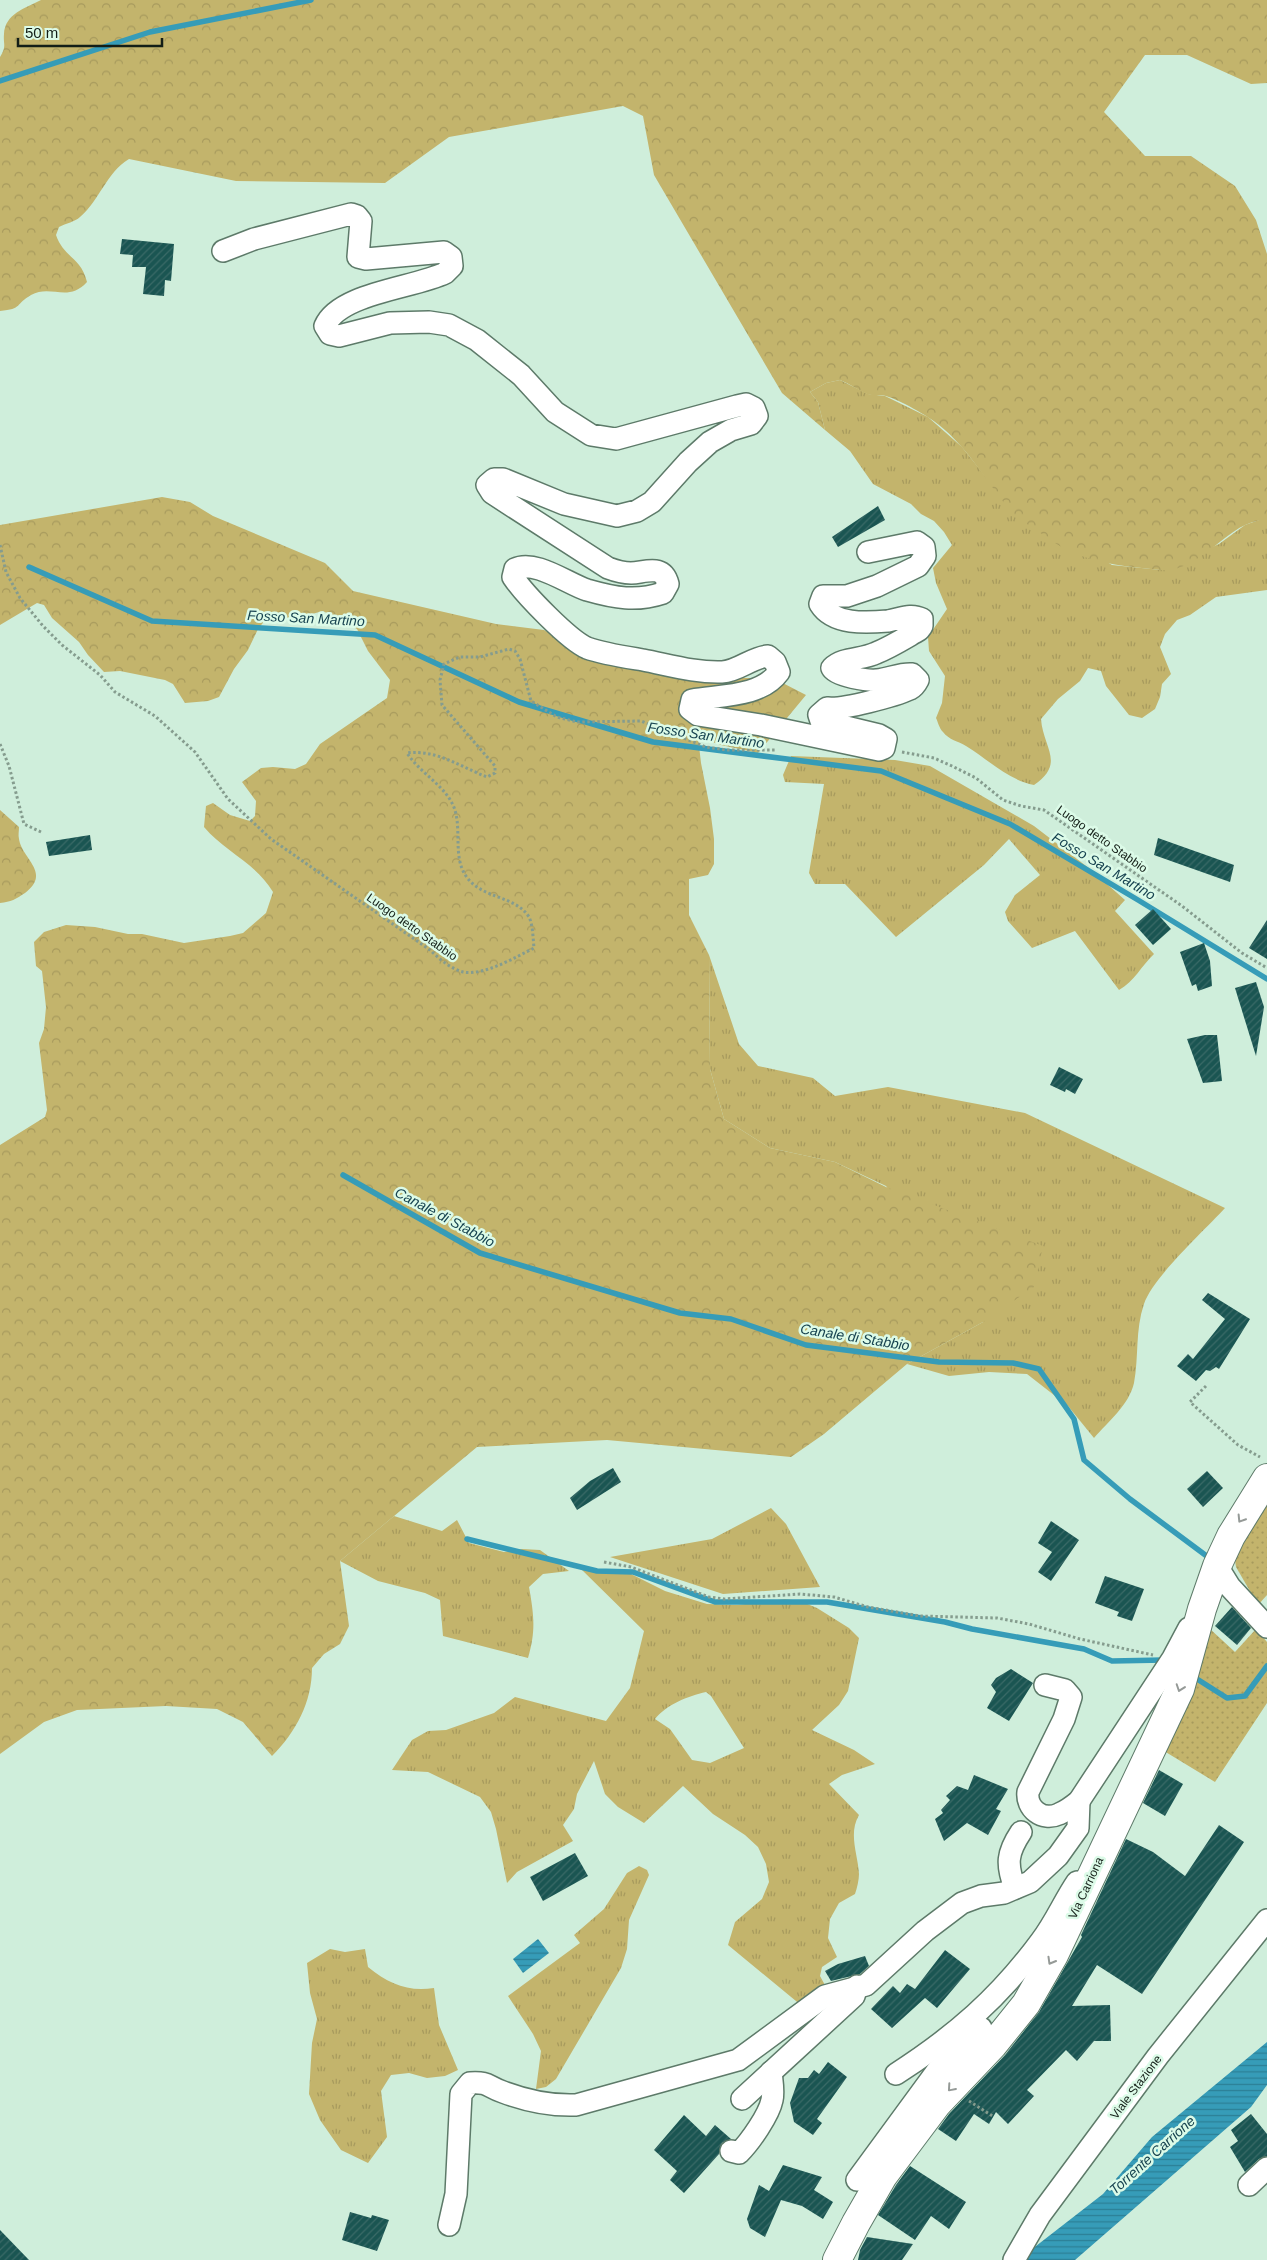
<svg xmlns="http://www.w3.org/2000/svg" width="1267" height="2260" font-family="Arial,sans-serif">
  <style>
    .grass { fill: url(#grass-tufts); fill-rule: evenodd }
    .forest { fill: url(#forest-crowns) }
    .garden { fill: url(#garden-dots) }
    .water { fill: url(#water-rules) }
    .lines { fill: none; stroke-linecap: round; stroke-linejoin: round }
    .stream { stroke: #369cb8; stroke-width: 5.5 }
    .building { fill: url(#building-hatch) }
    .minor-casing { stroke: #5d7a69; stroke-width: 24 }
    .major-casing { stroke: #5d7a69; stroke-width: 30 }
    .path { stroke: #859c8e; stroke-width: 3; stroke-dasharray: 2.5 2.5; stroke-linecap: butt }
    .minor { stroke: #fff; stroke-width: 21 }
    .major { stroke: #fff; stroke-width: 28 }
    .oneway { stroke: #959a97 }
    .labels { text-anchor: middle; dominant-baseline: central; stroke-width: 5; stroke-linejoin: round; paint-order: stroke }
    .street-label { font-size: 12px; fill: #131e17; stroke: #dcfbe8 }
    .water-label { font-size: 14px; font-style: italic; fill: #174350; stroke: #dcfbe8 }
  </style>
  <defs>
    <pattern id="grass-tufts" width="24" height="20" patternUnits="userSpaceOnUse" patternTransform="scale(1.25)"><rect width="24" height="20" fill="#c3b46c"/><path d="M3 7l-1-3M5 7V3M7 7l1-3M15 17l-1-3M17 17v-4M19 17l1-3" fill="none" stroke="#a79a5d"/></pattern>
    <pattern id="forest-crowns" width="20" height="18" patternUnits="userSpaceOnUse" patternTransform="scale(1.25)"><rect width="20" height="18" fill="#c3b46c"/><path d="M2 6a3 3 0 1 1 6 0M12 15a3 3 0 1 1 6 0" fill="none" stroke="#a79a5d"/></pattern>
    <pattern id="garden-dots" width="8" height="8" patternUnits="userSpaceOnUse" patternTransform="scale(1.25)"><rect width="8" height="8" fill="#c3b46c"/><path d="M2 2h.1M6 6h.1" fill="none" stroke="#a79a5d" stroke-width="1.8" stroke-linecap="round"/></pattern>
    <pattern id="water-rules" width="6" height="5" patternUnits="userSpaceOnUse" patternTransform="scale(1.25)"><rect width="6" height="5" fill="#369cb8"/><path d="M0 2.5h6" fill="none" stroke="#2c7f95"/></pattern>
    <pattern id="building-hatch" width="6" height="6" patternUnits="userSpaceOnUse" patternTransform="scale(1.25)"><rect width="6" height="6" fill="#1a5552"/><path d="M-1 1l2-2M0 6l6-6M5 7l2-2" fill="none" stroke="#3a6a67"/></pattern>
  </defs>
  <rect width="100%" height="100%" fill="#cfeedb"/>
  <!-- grass -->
  <g class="grass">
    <path d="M840,380L868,394L885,396L928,417L962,447L1001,496L1112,565L1161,570L1219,544L1245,525L1259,520H1267V590L1216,597L1190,615L1177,620L1165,634L1160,647L1171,674L1162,684L1160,697L1155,709L1142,718L1129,715L1106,686L1101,671L1088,668L1080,681L1058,699L1041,719C1043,748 1066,763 1034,785C1008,780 989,760 966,746C958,741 949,740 943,732C939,728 938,722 936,718L942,703L945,676L929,651L928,637L947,609L936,583L933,568L952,545L944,532L934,521L921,514L911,504L873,484L850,451L825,430L818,402L810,392L826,383Z"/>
    <path d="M791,756L895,760L930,766L1034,826L1090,869L1125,900L1115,911L1154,954C1142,965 1134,982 1119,990L1075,931L1032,948L1008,921L1005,912L1015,895L1040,875L1009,839L984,865L896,937L845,884H815L809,873L824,784L785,782L783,775Z"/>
    <path d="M709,955L739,1044L758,1066L813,1078L835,1096L888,1087L1025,1113L1225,1208C1204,1231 1153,1277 1144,1304C1135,1330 1139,1357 1134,1383C1129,1405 1108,1422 1094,1438L1068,1406L1027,1374L989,1372L949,1376L907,1364L983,1322L886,1186L835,1162L770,1148L724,1119L710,1069Z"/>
    <path d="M771,1508L786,1524L820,1587L723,1594L610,1557L712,1539Z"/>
    <path d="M394,1516L442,1531L457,1520L469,1543L504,1552L522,1549L540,1550L569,1571L543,1574L529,1587C534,1615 536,1631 528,1658L443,1636L440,1600L425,1593L378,1581L340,1561Z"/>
    <path d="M581,1569L627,1572L665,1591L707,1604L737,1605L785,1599L800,1601L817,1608L849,1628L859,1638L848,1691L839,1705L812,1730L854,1750L875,1764L842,1775L829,1784L859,1815C848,1834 858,1854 859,1874C859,1880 857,1888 855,1894L839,1903L830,1919L828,1938L837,1957L822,1967L820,1976L826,1987L802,2006L728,1945L735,1922L762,1899L769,1882L766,1864L758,1847L745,1835L713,1814L683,1786L644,1823L618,1807L605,1794L594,1761L577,1794L574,1809L563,1825L573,1841L517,1872L507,1883L496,1829L491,1812L480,1797L428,1772L392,1770L412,1740L428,1731L446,1730L494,1713L515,1697L606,1721L630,1688L644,1631ZM706,1692L711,1696L744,1748L710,1763L692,1760L670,1729L655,1719C666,1705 688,1696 706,1692Z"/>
    <path d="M639,1866L647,1870L649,1875L629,1920L627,1949L621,1968L556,2079L546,2087L536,2089L541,2051L533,2034L508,1996L580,1943L574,1935L604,1909L627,1873Z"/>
    <path d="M330,1949L345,1952L365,1949L368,1967C389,1984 408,1992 434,1988L439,2025L458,2070L445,2076L427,2078L409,2073L391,2075L381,2091L387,2137L368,2163L341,2150L320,2120L309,2094L312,2043L317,2019L310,1993L307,1963Z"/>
  </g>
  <!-- forest -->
  <g class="forest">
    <path d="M41,0H1267V83L1251,84L1187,55H1145L1104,112L1145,156H1191L1235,186L1256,220L1267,254V520C1229,518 1202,574 1160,570C1130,567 1099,564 1071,552C1060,547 1049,539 1039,532C1029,525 1017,519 1009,509C986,481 968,448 939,425C928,416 900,400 886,396C880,394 873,396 867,394C858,390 850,384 840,380L826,383L810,392L818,402L825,430L782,393L654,175L643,116L623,106L449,137L385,183L236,181L129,159C106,173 100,200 80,217C75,222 66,223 59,227L56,235C64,258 81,257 87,282C68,303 51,284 31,295C15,304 23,309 0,311V57C7,45 3,45 4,34C5,14 25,8 41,0Z"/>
    <path d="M162,497L190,502L213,516L325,563L353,591L496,624L544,630L584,653L711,678H773L806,695L758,753L721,745L698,737L701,763L710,808L714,839V864L708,875L689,879V915L709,955L710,1069L724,1119L770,1148L835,1162L886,1187L1043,1246L1034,1287L983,1322L907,1364L824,1434L791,1457L607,1440L477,1447L340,1561L349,1626L340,1644L324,1654L312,1668C312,1702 296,1732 272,1756L243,1722L217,1709L166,1706L77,1710L44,1722L0,1754V1145L45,1117L47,1110L39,1043L44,1029L46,1007L42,971L36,966L34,942L44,932L66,925L95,927L128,934H142L184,943L230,936L243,933L266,913L273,892C256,863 225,852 204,827L206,806L213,803L230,815L250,821L255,816L256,801L242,782L261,768L273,767L295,769L306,764L320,744L387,698L390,680L368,651L357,629L323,611L301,617L266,619L258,629L248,650L234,669L219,697L208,701L185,703L173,684L165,680L120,671L104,672L88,655L79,642L52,618L44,605L37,603L0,625V525Z"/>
    <path d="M0,810L19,827C19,831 18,835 19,839C22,859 52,873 25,893C16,899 11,902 0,903Z"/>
  </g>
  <!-- garden -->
  <g class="garden">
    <path d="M1267,1496V1595L1258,1605L1236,1567L1234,1554Z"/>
    <path d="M1209,1628L1235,1652L1256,1629L1267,1642V1703L1215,1782L1164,1751Z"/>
  </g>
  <!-- water -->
  <g class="water">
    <path d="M538,1939L549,1953L523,1973L513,1959Z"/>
    <path d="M1267,2042V2085L1251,2107L1075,2260H1018L1103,2194L1152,2137Z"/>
  </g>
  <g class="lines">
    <!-- stream -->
    <g class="stream">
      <path d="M0,81L150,32L311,0"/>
      <path d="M29,567L152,621L375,635L519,702L653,742L881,771L1010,824L1138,900L1267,979"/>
      <path d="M343,1175L480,1253L680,1313L731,1319L806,1345L939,1362L1013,1363L1039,1369L1074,1419L1084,1460L1130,1499L1212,1560"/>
      <path d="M467,1539L597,1571L633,1572L715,1602H827L945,1622L972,1629L1084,1649L1112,1661L1164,1660"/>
      <path d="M1197,1679L1227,1698L1245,1696L1267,1666"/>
    </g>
  </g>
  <!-- building -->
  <g class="building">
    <path d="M122,239L174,244L171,281L165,280L164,296L143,294L146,267H132L133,255L120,254Z"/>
    <path d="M878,506L885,520L838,547L832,537Z"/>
    <path d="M90,835L92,850L49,856L46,842Z"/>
    <path d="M1158,838L1234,865L1230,882L1154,855Z"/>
    <path d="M1153,909L1171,929L1153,945L1135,925Z"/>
    <path d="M1267,920V959L1249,948Z"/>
    <path d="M1204,943L1210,961L1212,986L1198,991L1196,984L1192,986L1180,952Z"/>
    <path d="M1256,982L1264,1007L1256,1056L1235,988Z"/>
    <path d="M1205,1035H1217L1222,1081L1203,1083L1187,1039Z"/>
    <path d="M1059,1067L1083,1079L1075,1094L1066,1089L1065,1092L1050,1085Z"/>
    <path d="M1208,1293L1250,1319L1219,1369L1216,1367L1210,1371L1206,1370L1196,1381L1177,1366L1188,1354L1193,1359L1225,1319L1202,1300Z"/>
    <path d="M613,1468L621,1482L577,1510L570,1498L590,1481Z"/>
    <path d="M1207,1471L1223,1488L1203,1507L1187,1489Z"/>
    <path d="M1051,1521L1079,1540L1051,1581L1038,1572L1052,1552L1038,1543Z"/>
    <path d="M1105,1576L1144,1589L1132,1621L1117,1616L1119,1612L1095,1603Z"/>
    <path d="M1232,1607L1251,1628L1237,1645L1215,1626Z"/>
    <path d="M1011,1669L1033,1683L1009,1721L987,1708L996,1692L991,1685L996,1678Z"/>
    <path d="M1159,1770L1183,1784L1165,1816L1143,1803Z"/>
    <path d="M974,1775L1008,1789L996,1809L1001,1811L988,1835L967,1823L944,1841L935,1819L943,1813L941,1810L950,1800L946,1796L957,1786L968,1790Z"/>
    <path d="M1219,1825L1244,1842L1142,1994L1097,1965L1072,2006L1110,2005L1111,2041H1094L1077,2061L1066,2050L1027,2090L1034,2096L1008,2124L996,2112L989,2124L974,2114L956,2141L938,2129L949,2114L1005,2055L1039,2012L1082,1937L1081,1935L1126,1839L1153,1852L1185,1876Z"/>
    <path d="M575,1853L588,1876L543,1901L530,1877Z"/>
    <path d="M945,1950L970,1969L937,2008L925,1998L892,2028L871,2009L893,1986L900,1993L907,1984L915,1989Z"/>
    <path d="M865,1956L869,1966L860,1974L831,1981L825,1971L838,1964Z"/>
    <path d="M828,2062L847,2077L817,2119L822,2123L813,2135L794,2122L790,2103L799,2078H808L814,2070L819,2074Z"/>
    <path d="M1251,2114L1267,2134V2156L1259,2159L1245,2172L1230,2147L1238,2141L1231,2130Z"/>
    <path d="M684,2115L706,2136L715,2125L731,2139L722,2143L719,2154L684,2193L670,2180L677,2171L654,2150Z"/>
    <path d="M783,2165L822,2177L814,2190L833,2202L823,2219L802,2206L781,2200L765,2237L750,2228L747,2219L759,2185L769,2191Z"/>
    <path d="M910,2166L966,2202L949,2229L931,2216L915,2240L878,2215L896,2185Z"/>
    <path d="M350,2212L371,2218L372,2215L389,2220L377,2251L342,2240Z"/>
    <path d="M0,2230L29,2260H0Z"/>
    <path d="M867,2237L913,2244L902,2260H858L860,2250Z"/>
  </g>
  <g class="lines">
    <!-- minor casing -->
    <g class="minor-casing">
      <g id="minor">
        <path d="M223,251L254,239L351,214L357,216L361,221L358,257L366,259L444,252L451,257L452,266L445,273C414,288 339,293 325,326L330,334L339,336L390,323L429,322L449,325L477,340L521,375L555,412L591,435L616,439L737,406L746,404L754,408L757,416L751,424L731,430L710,442L688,462L652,502L637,511L617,516L564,504L503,479H494L487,485L492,493L608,568C616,571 623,573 631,573C647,572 663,564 668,584L663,593C636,602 615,598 587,590C568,584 535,559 515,569L513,577C525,595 569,640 587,648C604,654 625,657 643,660C669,665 696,673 722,672C739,671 752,657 768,656L775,662L779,672C761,697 721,695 692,700L690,709L698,715L761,725L879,750L884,748L886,739L879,735L821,721L819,715L827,708C843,710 895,696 910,689C914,687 916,684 918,680L912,674C900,673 889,679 877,680C868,681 836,676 832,668C843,657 862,660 876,653C891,647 905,638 919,630L922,626V619C910,613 901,619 888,621C866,623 833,625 820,604L823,596H847L877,586L918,566L925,556L924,547L917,542L868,552"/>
        <path d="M1217,1566L1230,1587L1267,1627"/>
        <path d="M1045,1685L1065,1690L1071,1697L1064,1719L1028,1792C1026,1808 1042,1822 1059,1814C1066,1811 1073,1806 1079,1801L1173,1658L1189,1628"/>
        <path d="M1015,1888C1006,1864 1007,1853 1021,1832"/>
        <path d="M896,2074C955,2036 999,1998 1041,1941C1055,1923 1064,1901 1077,1882"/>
        <path d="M742,2099L854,1996L857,1986"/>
        <path d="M731,2151L739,2153C750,2142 769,2115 772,2100C774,2091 772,2082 771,2072"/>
        <path d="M857,2180L937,2071L981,2028"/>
        <path d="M1249,2185L1267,2168"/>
        <path d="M449,2225L456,2194L461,2094L470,2083C490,2082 486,2086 503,2092C527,2101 551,2106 576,2105L738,2060L825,1996L866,1985L925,1931L962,1903L981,1896L1004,1893L1030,1882L1058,1856L1078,1828L1079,1801"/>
        <path d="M1014,2260L1040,2215L1158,2056L1267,1920"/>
      </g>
    </g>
    <!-- major casing -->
    <g class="major-casing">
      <path id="major" d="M837,2260L856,2223L883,2176L937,2104L993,2045L1026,2004L1054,1955L1180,1689L1202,1609L1217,1566L1231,1536L1267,1478"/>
    </g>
    <!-- path -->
    <g class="path">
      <path d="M0,545L6,572L20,598L43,626L62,645L100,675L115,692L155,716L184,742L195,752L228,799L271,839L430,950C438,958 451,969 463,972C484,976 516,957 534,948C533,939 533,925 529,917C515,895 481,899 466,876C452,856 463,827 453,805C443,784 420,773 407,753C436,749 461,767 487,777L495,773V766L442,705L440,680L444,664L460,657H480L509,649L515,651L520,659L531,701L557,717L577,722L641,721L706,747L727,750H775"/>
      <path d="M0,744L9,766L24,824L41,832"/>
      <path d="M902,752L934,758L952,766L976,778L1003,800L1021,806L1044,810L1182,906L1242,953L1267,968"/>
      <path d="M1206,1386L1190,1402L1238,1445L1260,1457"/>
      <path d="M604,1562L631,1567L709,1597L724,1599L800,1594L834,1597L868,1607L920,1616L997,1618L1029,1624L1080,1639L1153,1655"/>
      <path d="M969,2101L994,2117"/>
    </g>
    <!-- minor -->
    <use href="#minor" class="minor"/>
    <!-- major -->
    <use href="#major" class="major"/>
  </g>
  <!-- one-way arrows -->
  <defs><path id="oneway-chevron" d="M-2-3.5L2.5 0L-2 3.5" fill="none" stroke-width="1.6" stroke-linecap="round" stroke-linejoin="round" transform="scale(1.25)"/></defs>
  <g class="oneway">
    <use href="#oneway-chevron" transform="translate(1241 1519) rotate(122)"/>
    <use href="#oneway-chevron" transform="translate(1180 1688) rotate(109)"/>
    <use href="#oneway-chevron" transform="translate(1051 1961) rotate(120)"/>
    <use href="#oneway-chevron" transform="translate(951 2088) rotate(131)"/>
  </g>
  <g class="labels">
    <!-- street labels -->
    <g class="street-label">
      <text transform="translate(1102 839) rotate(35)">Luogo detto Stabbio</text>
      <text transform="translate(412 927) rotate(35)">Luogo detto Stabbio</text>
      <text transform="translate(1086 1888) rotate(-65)">Via Carriona</text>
      <text transform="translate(1136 2087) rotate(-53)">Viale Stazione</text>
    </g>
    <!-- water labels -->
    <g class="water-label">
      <text transform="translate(306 618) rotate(3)">Fosso San Martino</text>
      <text transform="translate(706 735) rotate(8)">Fosso San Martino</text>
      <text transform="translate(1104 866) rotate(31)">Fosso San Martino</text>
      <text transform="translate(445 1217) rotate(28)">Canale di Stabbio</text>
      <text transform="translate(855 1337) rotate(9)">Canale di Stabbio</text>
      <text transform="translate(1152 2155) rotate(-42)">Torrente Carrione</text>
    </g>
  </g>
  <!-- scale -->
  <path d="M18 38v8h144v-8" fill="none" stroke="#131e17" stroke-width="2.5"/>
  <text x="25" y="38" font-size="15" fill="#131e17" stroke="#dcfbe8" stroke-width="4" paint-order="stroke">50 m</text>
</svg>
